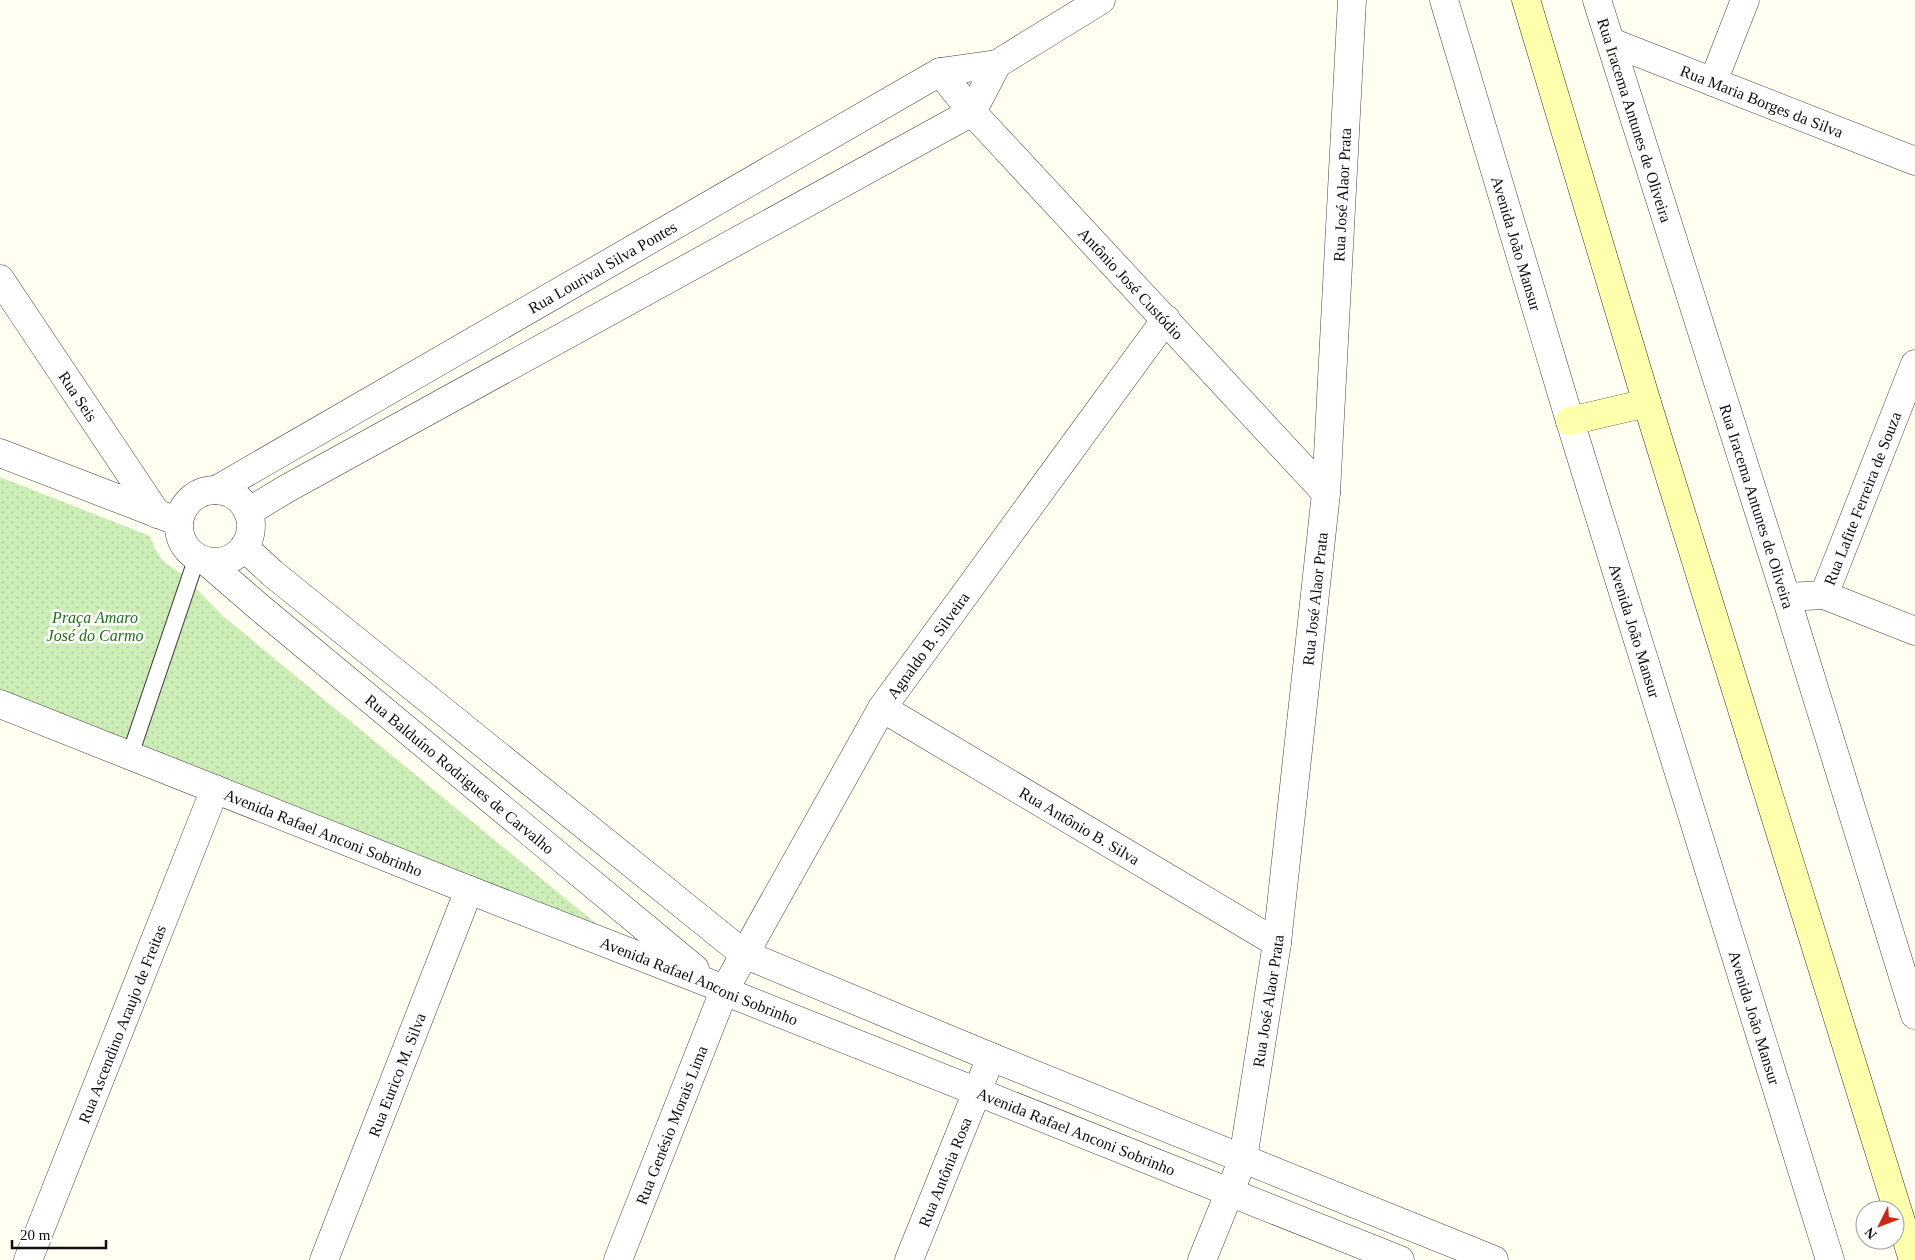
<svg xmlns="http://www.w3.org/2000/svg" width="1915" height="1260" font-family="'Times New Roman',serif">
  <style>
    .grass { fill: url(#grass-dots) }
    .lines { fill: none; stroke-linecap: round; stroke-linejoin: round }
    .service-casing { stroke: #424242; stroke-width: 18 }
    .minor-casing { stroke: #424242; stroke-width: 29 }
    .tertiary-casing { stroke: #424242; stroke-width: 29 }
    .secondary-casing { stroke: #313131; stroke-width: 29 }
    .service { stroke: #fff; stroke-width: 16 }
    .minor { stroke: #fff; stroke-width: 28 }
    .tertiary { stroke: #fff; stroke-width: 28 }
    .secondary { stroke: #feffac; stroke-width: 28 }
    .labels { text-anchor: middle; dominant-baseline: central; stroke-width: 5; stroke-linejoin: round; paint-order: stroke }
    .street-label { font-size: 16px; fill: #0f0f0f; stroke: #fff }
    .park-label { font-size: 16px; font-style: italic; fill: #1f6e18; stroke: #fff }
  </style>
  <defs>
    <pattern id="grass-dots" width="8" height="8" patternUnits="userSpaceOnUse" patternTransform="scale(1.25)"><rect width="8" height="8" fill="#cceeb6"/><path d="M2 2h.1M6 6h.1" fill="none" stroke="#aecb9b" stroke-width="1.8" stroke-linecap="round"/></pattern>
  </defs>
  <rect width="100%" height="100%" fill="#fffef1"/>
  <!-- grass -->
  <path class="grass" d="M0,477L150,536L154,547L163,561L183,575L224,617L605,931L0,690Z"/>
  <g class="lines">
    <!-- service casing -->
    <g class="service-casing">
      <path id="service" d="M130,755L197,557"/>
    </g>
    <!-- minor casing -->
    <g class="minor-casing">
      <g id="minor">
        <path id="s1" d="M1611,42L1915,161"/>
        <path id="s2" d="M940,72L972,112L1326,493"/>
        <path d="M1713,82L1745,0"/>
        <path id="s3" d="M0,279L157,514"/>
        <path d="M1824,595L1915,631"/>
        <path id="s4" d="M1786,597L1824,595L1915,364"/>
        <path id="s5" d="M882,708L1277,943"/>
        <path id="s6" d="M28,1260L215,789"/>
        <path id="s7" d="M324,1260L469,890"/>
        <path id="s8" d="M618,1260L724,991L882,708L1166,319"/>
        <path id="s9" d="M909,1260L991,1057"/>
        <path id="s10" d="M1202,1260L1243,1159L1277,943L1326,493L1352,0"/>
      </g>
    </g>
    <!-- tertiary casing -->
    <g class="tertiary-casing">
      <g id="tertiary">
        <path id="s11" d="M1444,0L1570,421L1830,1260"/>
        <path id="s12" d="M1597,0L1786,597L1915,1015"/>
        <path d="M0,453L179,522"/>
        <path id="s13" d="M216,490L940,72L997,64L1101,0"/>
        <circle cx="215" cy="526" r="36"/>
        <path d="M248,512L286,489L972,112L997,64"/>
        <path d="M244,547L272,573L744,954L991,1057L1494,1260"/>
        <path id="s14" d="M207,562L259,607L695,969"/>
        <path id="s15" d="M0,704L469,890L714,985L724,991L1400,1260"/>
      </g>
    </g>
    <!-- secondary casing -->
    <g class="secondary-casing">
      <g id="secondary">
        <path d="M1526,0L1647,403L1913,1260"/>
        <path d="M1570,421L1647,403"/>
      </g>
    </g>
    <!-- service -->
    <use href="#service" class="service"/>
    <!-- minor -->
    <use href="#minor" class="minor"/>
    <!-- tertiary -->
    <use href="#tertiary" class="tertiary"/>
    <!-- secondary -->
    <use href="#secondary" class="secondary"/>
  </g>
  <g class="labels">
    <!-- street labels -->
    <g class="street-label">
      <text stroke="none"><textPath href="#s1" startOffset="162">Rua Maria Borges da Silva</textPath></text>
      <text stroke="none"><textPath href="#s12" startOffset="126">Rua Iracema Antunes de Oliveira</textPath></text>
      <text stroke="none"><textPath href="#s10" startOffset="1079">Rua José Alaor Prata</textPath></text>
      <text stroke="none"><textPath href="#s11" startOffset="254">Avenida João Mansur</textPath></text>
      <text stroke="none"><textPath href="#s13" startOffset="446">Rua Lourival Silva Pontes</textPath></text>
      <text stroke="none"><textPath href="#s2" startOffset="285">Antônio José Custódio</textPath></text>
      <text stroke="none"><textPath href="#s3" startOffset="141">Rua Seis</textPath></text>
      <text stroke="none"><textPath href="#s4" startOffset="142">Rua Lafite Ferreira de Souza</textPath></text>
      <text stroke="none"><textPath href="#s12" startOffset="531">Rua Iracema Antunes de Oliveira</textPath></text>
      <text stroke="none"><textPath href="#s10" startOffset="674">Rua José Alaor Prata</textPath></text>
      <text stroke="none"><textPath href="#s11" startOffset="659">Avenida João Mansur</textPath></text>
      <text stroke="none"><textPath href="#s8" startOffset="691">Agnaldo B. Silveira</textPath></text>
      <text stroke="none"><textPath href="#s14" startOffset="330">Rua Balduíno Rodrigues de Carvalho</textPath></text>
      <text stroke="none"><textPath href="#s5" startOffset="230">Rua Antônio B. Silva</textPath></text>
      <text stroke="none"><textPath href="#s15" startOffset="348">Avenida Rafael Anconi Sobrinho</textPath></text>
      <text stroke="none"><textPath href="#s15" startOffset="752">Avenida Rafael Anconi Sobrinho</textPath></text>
      <text stroke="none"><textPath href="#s10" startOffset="269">Rua José Alaor Prata</textPath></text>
      <text stroke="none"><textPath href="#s11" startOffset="1064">Avenida João Mansur</textPath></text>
      <text stroke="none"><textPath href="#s6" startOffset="254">Rua Ascendino Araujo de Freitas</textPath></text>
      <text stroke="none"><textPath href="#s7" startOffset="199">Rua Eurico M. Silva</textPath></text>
      <text stroke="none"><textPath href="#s8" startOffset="145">Rua Genésio Morais Lima</textPath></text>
      <text stroke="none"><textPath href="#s15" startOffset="1158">Avenida Rafael Anconi Sobrinho</textPath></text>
      <text stroke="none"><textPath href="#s9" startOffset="95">Rua Antônia Rosa</textPath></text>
    </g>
    <!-- park labels -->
    <g class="park-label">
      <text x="95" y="617">Praça Amaro<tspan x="95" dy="18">José do Carmo</tspan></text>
    </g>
  </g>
  <!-- north arrow -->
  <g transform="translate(1880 1225) rotate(228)"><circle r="24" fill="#ffffff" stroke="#9f9f9f"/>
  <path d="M0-4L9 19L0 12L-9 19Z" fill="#cd2719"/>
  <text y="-8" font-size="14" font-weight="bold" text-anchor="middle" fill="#0f0f0f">N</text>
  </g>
  <!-- scale -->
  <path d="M12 1240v8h94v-8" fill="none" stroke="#0f0f0f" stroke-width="2.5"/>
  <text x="20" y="1240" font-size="15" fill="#0f0f0f" stroke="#ffffff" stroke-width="4" paint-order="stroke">20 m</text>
</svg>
